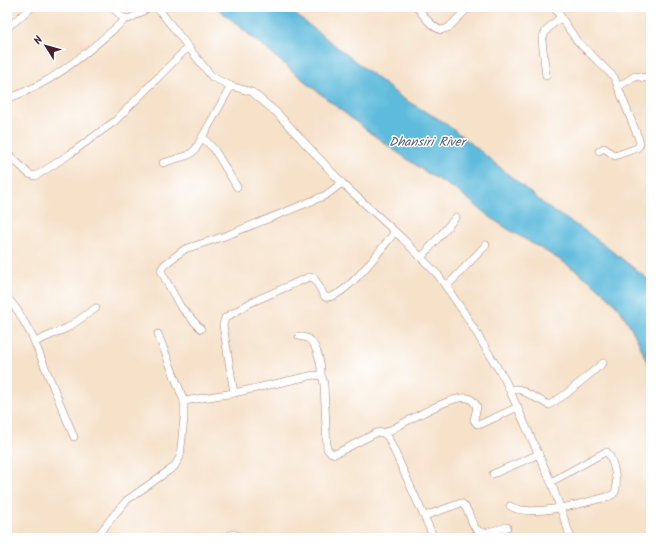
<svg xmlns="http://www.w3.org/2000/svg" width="658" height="545" font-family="Kalam,sans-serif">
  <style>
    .water { fill: #5ebbdc; stroke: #546d84 }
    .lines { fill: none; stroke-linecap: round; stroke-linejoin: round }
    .minor-casing { stroke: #a0807a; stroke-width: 8 }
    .minor { stroke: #fff; stroke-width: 7 }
    .labels { text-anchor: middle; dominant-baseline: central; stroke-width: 3; stroke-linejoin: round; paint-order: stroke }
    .water-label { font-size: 13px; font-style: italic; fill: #525d72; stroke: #fff }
  </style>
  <rect width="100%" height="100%" fill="#fff"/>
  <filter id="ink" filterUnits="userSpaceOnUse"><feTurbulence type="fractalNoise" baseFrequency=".025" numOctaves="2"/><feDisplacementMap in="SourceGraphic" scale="8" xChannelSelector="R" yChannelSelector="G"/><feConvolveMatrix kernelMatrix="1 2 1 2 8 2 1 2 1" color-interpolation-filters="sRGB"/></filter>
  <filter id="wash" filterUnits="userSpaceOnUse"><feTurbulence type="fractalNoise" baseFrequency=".012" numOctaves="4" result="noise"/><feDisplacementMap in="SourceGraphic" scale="16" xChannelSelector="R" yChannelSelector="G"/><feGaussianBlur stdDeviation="0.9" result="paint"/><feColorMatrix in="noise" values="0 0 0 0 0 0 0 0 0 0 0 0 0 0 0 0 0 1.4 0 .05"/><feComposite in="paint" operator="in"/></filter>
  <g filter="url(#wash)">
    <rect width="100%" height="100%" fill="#f6e1c9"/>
    <!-- water -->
    <path class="water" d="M216,7H286L402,98L442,121L468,141L550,209L587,232L648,279L651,283V371C639,343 627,312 603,292C572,263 532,245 497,222C484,213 472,202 459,192C446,184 433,177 420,168C348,120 282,62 216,7Z"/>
  </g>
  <g filter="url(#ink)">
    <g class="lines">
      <!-- minor casing -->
      <g class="minor-casing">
        <g id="minor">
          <path d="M112,7L122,17L129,19L150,7"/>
          <path d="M154,7L160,11L212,77L231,86L252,92L277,113L342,183L402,238L438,275L465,314L505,380L551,482L571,538"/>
          <path d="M417,7C423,15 431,27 441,30L448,28L469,7"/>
          <path d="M554,7L577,41L614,77L640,142L639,146L637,148L615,156L604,148L599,151"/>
          <path d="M7,28L32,7"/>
          <path d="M546,76L542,40C544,30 553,24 561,17"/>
          <path d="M618,87L635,76L651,79"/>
          <path d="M7,99C20,94 34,88 46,81C75,64 100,41 126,19"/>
          <path d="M202,137L214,149L237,187"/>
          <path d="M7,153L29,174L35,176L39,174L70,154L115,121L188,47"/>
          <path d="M163,163L189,155L195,150L231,86"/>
          <path d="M421,258L456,217"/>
          <path d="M446,287L486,245"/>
          <path d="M7,297L18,311L32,336L74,437"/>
          <path d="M201,329L180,306L162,273L161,270L164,265L185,249L225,236L295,208L326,195L342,183"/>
          <path d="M299,336C302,337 306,337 309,339C317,346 322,365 321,376"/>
          <path d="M35,342L67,328L96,308"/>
          <path d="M510,390L519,389L549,405L566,394L603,363"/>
          <path d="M234,393L223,325L225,318L250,303L309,277L314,278L325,297C344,301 383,246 395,232"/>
          <path d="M184,401L234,393L314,375L321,376L323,379L324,385L327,449L330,452L335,454L376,433L382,432L388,437L434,538"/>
          <path d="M385,433C401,425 452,394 468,398C472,399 475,403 477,407L474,420L477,424H481L518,407"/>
          <path d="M493,474L539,454"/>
          <path d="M510,506C529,519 588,502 610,496C612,495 613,495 615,492C619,485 613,458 607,452H605L551,482"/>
          <path d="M425,516L461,503C472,509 469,531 484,533L507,527"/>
          <path d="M96,538L114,515L127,500L174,467L180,457L184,418V401L158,334"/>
          <path d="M224,538C230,533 237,534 243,538"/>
          <path d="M628,538H636"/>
        </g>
      </g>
      <!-- minor -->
      <use href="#minor" class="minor"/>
    </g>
  </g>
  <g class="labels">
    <!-- water labels -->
    <g class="water-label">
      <text x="427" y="142">Dhansiri River</text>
    </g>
  </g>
  <!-- margin -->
  <rect width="658" height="545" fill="none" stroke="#fff" stroke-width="24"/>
  <!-- north arrow -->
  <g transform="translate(46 46) rotate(307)" stroke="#ffffff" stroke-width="3" paint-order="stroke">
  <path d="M0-3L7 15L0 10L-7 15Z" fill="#4a1f2b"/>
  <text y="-6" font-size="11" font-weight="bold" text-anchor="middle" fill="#4a1f2b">N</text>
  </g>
</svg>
